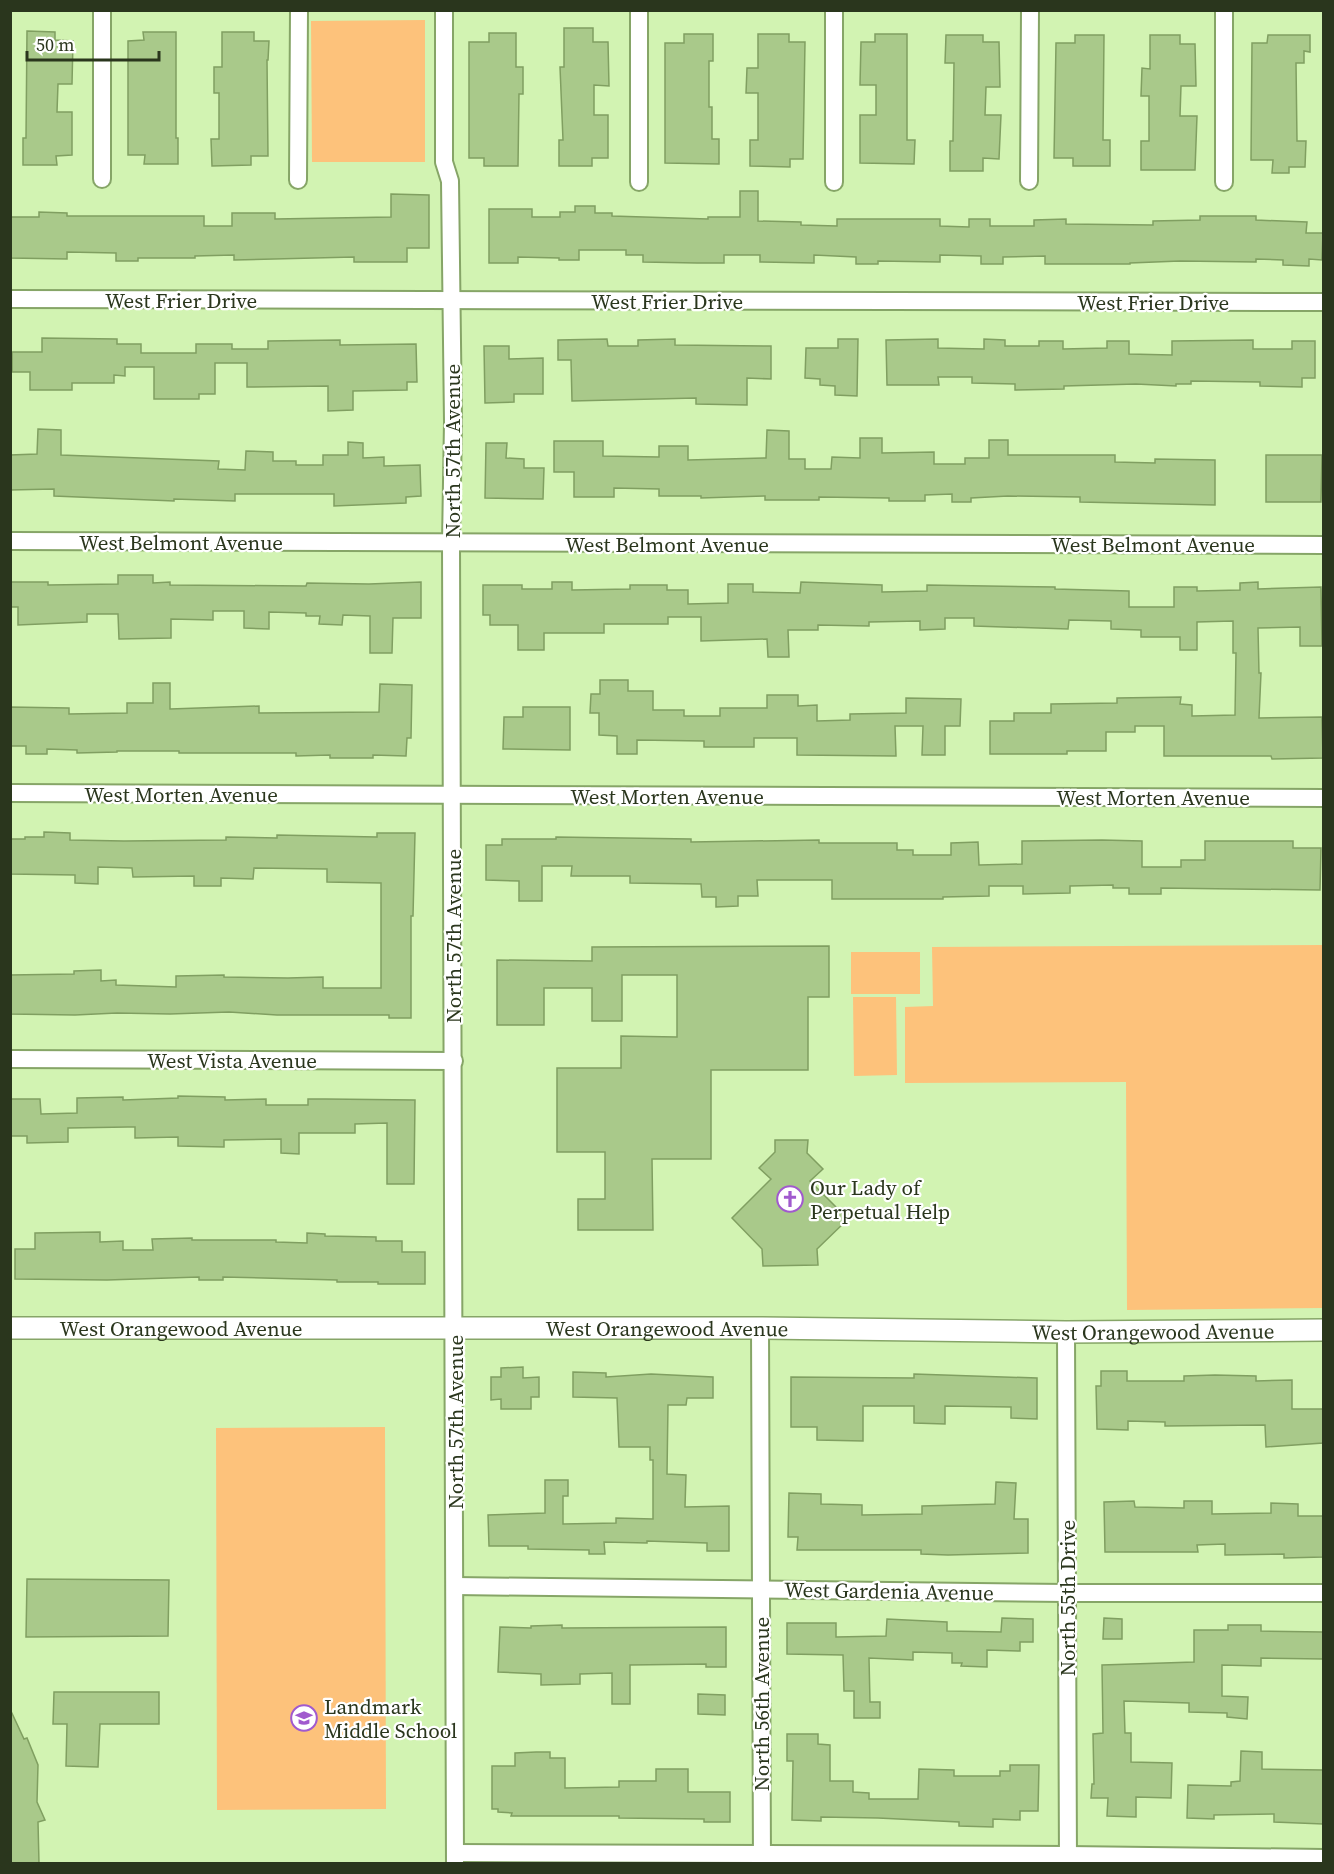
<svg xmlns="http://www.w3.org/2000/svg" width="1334" height="1874" font-family="'Source Serif 4',serif">
  <style>
    .green { fill: #fdc27b }
    .building { fill: #a9c98a; stroke: #809f61; stroke-width: 1.5 }
    .lines { fill: none; stroke-linecap: round; stroke-linejoin: round }
    .minor-casing { stroke: #86a567; stroke-width: 20 }
    .tertiary-casing { stroke: #86a567; stroke-width: 24 }
    .minor { stroke: #fff; stroke-width: 16 }
    .tertiary { stroke: #fff; stroke-width: 21 }
    .labels { text-anchor: middle; dominant-baseline: central; stroke-width: 4.5; stroke-linejoin: round; paint-order: stroke }
    .street-label { font-size: 21px; fill: #2a361d; stroke: #fff }
    .poi-label { font-size: 21px; fill: #2a361d; stroke: #fff; text-anchor: start }
  </style>
  <rect width="100%" height="100%" fill="#d2f3b2"/>
  <!-- green -->
  <g class="green">
    <path d="M425,20V162H312L311,21Z"/>
    <path d="M1323,945V1308L1127,1310L1126,1082L905,1083V1007L933,1006L932,947Z"/>
    <rect x="851" y="952" width="69" height="42"/>
    <path d="M853,997H896L897,1075L854,1076Z"/>
    <path d="M385,1427L386,1809L217,1810L216,1428Z"/>
  </g>
  <!-- building -->
  <g class="building">
    <path d="M564,28H593V42H608L609,86L594,85V115H608V158H592V166H559V140H563L560,67H564Z"/>
    <path d="M27,31L55,32V40L73,41L72,84H58L57,112H72V155L56,156L57,165H23V138H26Z"/>
    <path d="M143,32H176V138H178V164H144L145,155H128V41L144,40Z"/>
    <path d="M222,32H254V41H269L268,60H267L268,156H251V165L212,166L211,139H219V93H214V67H222Z"/>
    <path d="M489,33H516V67H523V94H519L518,166H484V158H469V42H489Z"/>
    <path d="M684,34H713V61H709V107H712V139H719V164L665,163V43H684Z"/>
    <path d="M758,34H789V42H805L803,159H790V167L750,166V140H758V93H746L747,68H758Z"/>
    <path d="M875,34H907V140H915L914,164L860,163V115H876V85H860L861,42H875Z"/>
    <path d="M946,35H983V42H999L1000,87H986L985,115H1001L999,159L983,158V171H950V141H953L954,63H945Z"/>
    <path d="M1075,35H1104L1103,140H1110V166H1073V158H1054L1056,43H1075Z"/>
    <path d="M1150,35H1180V44H1195L1196,86H1181L1180,116H1197L1195,170H1141V141H1149V96H1141L1142,68L1150,69Z"/>
    <path d="M1268,35H1310V52L1304,51V63H1296L1297,141H1306L1305,167H1289V173H1272L1273,160H1251L1252,43H1267Z"/>
    <path d="M740,191H758V221L801,222V225L837,226V219H940V226L969,227V219H990V226H1034V220L1066,219V224L1153,225V221L1200,220V216H1256V220L1307,222L1306,233H1323L1322,260L1309,259V266L1283,265V260L1256,259V262L1180,261L1130,263V264H1045V256L1003,257V264H981V256L940,255V262L878,261V264H856V257L814,255V263L760,262V255H724V263H697L643,262V255H626V250H579V260H559V258L518,257V263H489V209H532V217H560V212H575V206H595V213H612V216L708,219V217H740Z"/>
    <path d="M391,194L429,195V248H407V262H354V257L234,260V255L195,256V258H138V261H116V253L67,252V259L10,258V217H39V212L67,213V216H204V226H232V213H275V219L391,217Z"/>
    <path d="M42,338L117,339V344H141V353H196V344H232V349H268V341L340,340V345L416,344L417,382H407V390L353,391V410L328,411V386L247,387V363H215V394H199V399H154V367H125V376L114,375V383H72V390H30V372H12V352H42Z"/>
    <path d="M607,339L608,346H638V340L675,339V345L771,346V379L747,378V405L696,404V398L572,401L571,360H558V340Z"/>
    <path d="M838,339H858L857,396L835,395V386L820,385V379L805,378L806,348H838Z"/>
    <path d="M938,339V348L984,349V339L1005,340V346H1039V341H1063V349L1107,348V341H1129V354L1172,355V341L1253,340V349H1292V341H1315V378H1302V387L1260,386V382L1191,381V384H1176V386L1136,384L1064,386V389L1015,390V384L972,383V377H938L939,385H887L886,340Z"/>
    <path d="M484,346H509V359L543,358V394H514V402L485,403Z"/>
    <path d="M38,429L61,430V455L219,461L218,469L245,470L246,451L273,452V461H296V465H323V455H348V442L363,443V458L384,457V466L420,465L421,496L406,497V503L334,506V494H235V501L174,499V501L54,496V489L10,490V455L37,454Z"/>
    <path d="M767,430L789,431V459H805V469H831L832,457L860,458V438H882V453L934,452V464H965V458H989V440H1008V455H1115V462L1155,463V459L1215,460V505L1080,502V497L1008,496L971,498V502H952V494L925,495V501H889V498L819,497V500H765V496L701,498V496H659V489L614,488V497H574V472H554V441H603V456L659,457V446H688V460L766,458Z"/>
    <path d="M486,443H507L506,458L524,459V468H544L543,499L485,498Z"/>
    <path d="M1266,455H1322L1321,502H1266Z"/>
    <path d="M118,575H153V583L170,582V585L306,586L307,583L369,584L421,582V618H393L392,653H370V616L343,615L342,625L319,624L320,616H306V613L269,612V629L244,628V611H213V620L171,619V638L119,639L118,614H87V622L18,625V607H10V582H48V585L118,584Z"/>
    <path d="M552,582H572V590L630,589V585H667V590H688V604L728,603V584H753V592L800,593L801,582L882,585V592L927,591V585L1055,587V589L1129,591V607H1174V587H1197V591L1240,590V583L1258,582V589L1321,587L1322,646H1300V627L1258,628L1259,673H1261L1259,718L1322,717L1323,758L1272,759L1271,756H1164V726H1135V732H1106V751H1067V754H990V721H1014V713H1051V704L1117,703V698L1181,697L1180,704L1192,705V716L1235,715L1236,653H1233V621L1197,622V650H1180V637H1141V630L1111,629V621L1069,620L1068,629L974,626V618H945V629L920,630V621L869,622V626L818,625V630H788L789,657H768L767,639L701,641V617H668V624H604V633H544V650H518V625H490V615H483V585H522V589H552Z"/>
    <path d="M600,680H628V691H653V710H684V716H720V708H767V695H798V706L817,705V721L850,720V714L906,713V698L961,699L960,726H945V755H922L923,726H895L896,756L797,755V738H754V747H704V741L637,740V754H617V736L599,735V713H590L591,694H600Z"/>
    <path d="M153,683H170V709L259,706V713L379,712L380,684L412,685L411,738H407L406,756L373,755V758H330V755L296,756V753H179V751H117V752L77,753V750L47,749V754H26V746H10V707L69,708V714L127,713V703H153Z"/>
    <path d="M523,707H570V750L503,749L504,717H523Z"/>
    <path d="M44,832L70,833V840L124,841L226,840V837L277,838V835L377,837V833H415L413,916H411V1018H389V1015H277L229,1012L170,1014L117,1013L75,1015L10,1014V975L74,974V971L101,970V981L116,980V985L176,987V976L224,975V977L288,978L323,977V988H381V883L327,882V869L254,868L253,879L221,878V886H194V876L133,877L132,868L98,867V884L75,883V875L10,874V839H25V837H44Z"/>
    <path d="M556,837L691,839V842L819,840V843H897V850H913V855H951V843L978,842L979,865L1022,864V841L1102,840L1142,841V867H1181V860H1205V841H1293V848H1321L1320,890L1161,888V894H1129V888H1113V885L1070,886V893L1023,894V886H989V896L943,897V899H832V880H757L758,896H738V906L716,907V897H702L701,884L630,883V876H571L572,866H542V901H519V881L486,880V845H502V839H556Z"/>
    <path d="M829,946V997H808V1070H711V1159H652L653,1230H578V1199H605V1152H557V1068H621V1036L677,1037V975H622V1021H592V988H544V1025H497V960L592,961V947Z"/>
    <path d="M178,1096L225,1097V1100L266,1099V1105H308V1099H326L415,1100L414,1184H387V1123L355,1124V1133H299V1154L281,1153V1139L224,1140V1147L178,1146V1137L135,1138V1127H128L68,1128V1142L27,1143V1136H10V1099H40L41,1114L77,1113V1098L123,1097V1100L178,1098Z"/>
    <path d="M775,1140H808L807,1153L823,1169L810,1181L848,1219L817,1249L818,1265L763,1266L762,1249L732,1218L771,1179L759,1168L775,1152Z"/>
    <path d="M100,1232V1242L123,1241V1250H153L152,1239L192,1238V1240H276V1242L307,1243V1233L325,1234V1236L376,1237V1241H402V1252H425V1284H378V1282H337V1280L223,1277V1280H199V1277L107,1280L15,1279V1249H35V1233Z"/>
    <path d="M523,1367V1378L539,1377V1397H531V1409H501V1399L491,1400V1377H501V1368Z"/>
    <path d="M1101,1371H1127V1381H1184V1376L1215,1375L1256,1376V1381L1292,1380V1409H1323V1443L1266,1447L1265,1425L1165,1426V1422L1128,1421V1430L1097,1429L1096,1386H1101Z"/>
    <path d="M573,1372L606,1373V1377L651,1374L713,1377V1398H687L686,1405H668L667,1474L686,1475L685,1507L729,1506V1551H707V1543L647,1541V1543L604,1542L605,1554H589V1550L528,1549V1546H489L488,1515L545,1513V1480H568V1496H563V1524L616,1523V1518L653,1519V1460H650V1447H619L617,1398L573,1397Z"/>
    <path d="M914,1374L1037,1378V1419L1011,1418V1407L945,1406V1424L914,1423V1406H863V1441L817,1440V1427H791V1377L914,1378Z"/>
    <path d="M996,1482L1016,1483L1014,1519H1028V1553L948,1555L921,1554V1550H797L798,1537H788L789,1493L821,1494V1504L862,1505V1515L922,1514V1506L995,1504Z"/>
    <path d="M1134,1501L1135,1507L1184,1508V1501H1212V1514L1271,1513V1503L1298,1504V1516H1323V1557L1284,1558V1554L1225,1555V1544L1197,1545L1198,1552H1105L1104,1502Z"/>
    <path d="M27,1579L169,1580L168,1636L26,1637Z"/>
    <path d="M1002,1618L1033,1619V1642H1020V1651L987,1650V1667L961,1666L962,1663H952V1653L913,1652V1660L869,1658L870,1702H880V1718H854V1691H844L843,1655L787,1654V1623H836V1637L886,1636L887,1619L947,1622V1631L1001,1632Z"/>
    <path d="M1104,1618L1122,1619V1639H1103Z"/>
    <path d="M562,1625V1628L726,1627V1667H706V1664L630,1665V1704H612V1673L580,1674V1684L541,1685V1674L498,1672L500,1627L531,1628V1626Z"/>
    <path d="M1228,1625H1261V1631L1323,1632V1659L1261,1658V1666L1222,1665V1696L1248,1697L1247,1719L1227,1717V1713L1189,1712V1703L1124,1701L1125,1733H1131V1762L1172,1763L1171,1798L1136,1797V1817L1107,1816L1108,1798H1091L1092,1784H1094L1093,1734L1103,1733L1102,1665L1194,1662V1630H1228Z"/>
    <path d="M54,1692H159V1724H100L98,1767L66,1766L67,1724H53Z"/>
    <path d="M698,1694L725,1695V1715L698,1714Z"/>
    <path d="M10,1709L24,1739L27,1738L38,1765L37,1802L45,1820L38,1822L39,1863H10Z"/>
    <path d="M787,1734H818V1744L830,1745V1781H853V1792L869,1793V1799H918L919,1769L954,1770V1776H1000V1771H1010V1765H1039L1038,1811H1020V1820L993,1819V1827L959,1826V1822L878,1818L821,1817V1821L792,1820L793,1761H787Z"/>
    <path d="M1241,1751L1262,1752V1769L1323,1770V1824L1274,1822V1814L1214,1815V1819L1187,1818L1188,1785L1231,1786V1782L1240,1781Z"/>
    <path d="M536,1752H550V1758H565V1788L619,1787V1781H656V1769H688V1792H730V1822H704V1819L619,1818V1816H511L512,1813L498,1812V1809H492V1766H515V1753Z"/>
  </g>
  <g class="lines">
    <!-- minor casing -->
    <g class="minor-casing">
      <g id="minor">
        <path d="M102,10V179"/>
        <path d="M444,10V162L450,181L453,422L451,543L455,1864"/>
        <path d="M834,10V182"/>
        <path d="M1224,10V182"/>
        <path d="M298,180L299,10"/>
        <path d="M1029,181L1030,10"/>
        <path d="M639,182V10"/>
        <path d="M10,299L1324,302"/>
        <path d="M10,541L1324,545"/>
        <path d="M10,793L1324,798"/>
        <path d="M10,1059L454,1061"/>
        <path d="M760,1328L762,1864"/>
        <path d="M1066,1332L1068,1864"/>
        <path d="M455,1586L1067,1593H1324"/>
        <path d="M455,1853L1068,1855L1324,1858"/>
      </g>
    </g>
    <!-- tertiary casing -->
    <g class="tertiary-casing">
      <g id="tertiary">
        <path id="s1" d="M10,1328H760L1066,1332L1324,1330"/>
      </g>
    </g>
    <!-- minor -->
    <use href="#minor" class="minor"/>
    <!-- tertiary -->
    <use href="#tertiary" class="tertiary"/>
  </g>
  <!-- icons -->
  <defs>
    <g id="church-ring" transform="scale(1.35)"><circle r="9.5" fill="#fff" stroke="#a15ace" stroke-width="1.5"/><path d="M-1.2-6h2.4v3.5h3.3v2.4h-3.3V6h-2.4V-.1h-3.3v-2.4h3.3Z" fill="#a15ace"/></g>
    <g id="school-ring" transform="scale(1.35)"><circle r="9.5" fill="#fff" stroke="#a15ace" stroke-width="1.5"/><path d="M0-5L7-2L0 1L-7-2ZM-4 1L0 2.5L4 1V4Q0 6-4 4Z" fill="#a15ace"/></g>
  </defs>
  <g fill-rule="evenodd">
    <use href="#church-ring" x="790" y="1199"/>
    <use href="#school-ring" x="304" y="1718"/>
  </g>
  <g class="labels">
    <!-- street labels -->
    <g class="street-label">
      <text x="181" y="300">West Frier Drive</text>
      <text x="667" y="301">West Frier Drive</text>
      <text x="1153" y="302">West Frier Drive</text>
      <text transform="translate(452 451) rotate(-90)">North 57th Avenue</text>
      <text x="181" y="542">West Belmont Avenue</text>
      <text x="667" y="544">West Belmont Avenue</text>
      <text x="1153" y="544">West Belmont Avenue</text>
      <text x="181" y="794">West Morten Avenue</text>
      <text x="667" y="796">West Morten Avenue</text>
      <text x="1153" y="797">West Morten Avenue</text>
      <text transform="translate(453 936) rotate(-90)">North 57th Avenue</text>
      <text x="232" y="1060">West Vista Avenue</text>
      <text stroke="none"><textPath href="#s1" startOffset="171">West Orangewood Avenue</textPath></text>
      <text stroke="none"><textPath href="#s1" startOffset="657">West Orangewood Avenue</textPath></text>
      <text stroke="none"><textPath href="#s1" startOffset="1143">West Orangewood Avenue</textPath></text>
      <text transform="translate(455 1422) rotate(-90)">North 57th Avenue</text>
      <text transform="translate(889 1591) rotate(1)">West Gardenia Avenue</text>
      <text transform="translate(1067 1598) rotate(-90)">North 55th Drive</text>
      <text transform="translate(761 1704) rotate(-90)">North 56th Avenue</text>
    </g>
    <!-- poi labels -->
    <g class="poi-label">
      <text x="810" y="1187">Our Lady of<tspan x="810" dy="24">Perpetual Help</tspan></text>
      <text x="324" y="1706">Landmark<tspan x="324" dy="24">Middle School</tspan></text>
    </g>
  </g>
  <!-- border -->
  <rect width="1334" height="1874" fill="none" stroke="#2a361d" stroke-width="24"/>
  <!-- scale -->
  <path d="M27 51v9h132v-9" fill="none" stroke="#2a361d" stroke-width="3"/>
  <text x="36" y="51" font-size="18" fill="#2a361d" stroke="#ffffff" stroke-width="4.5" paint-order="stroke">50 m</text>
</svg>
